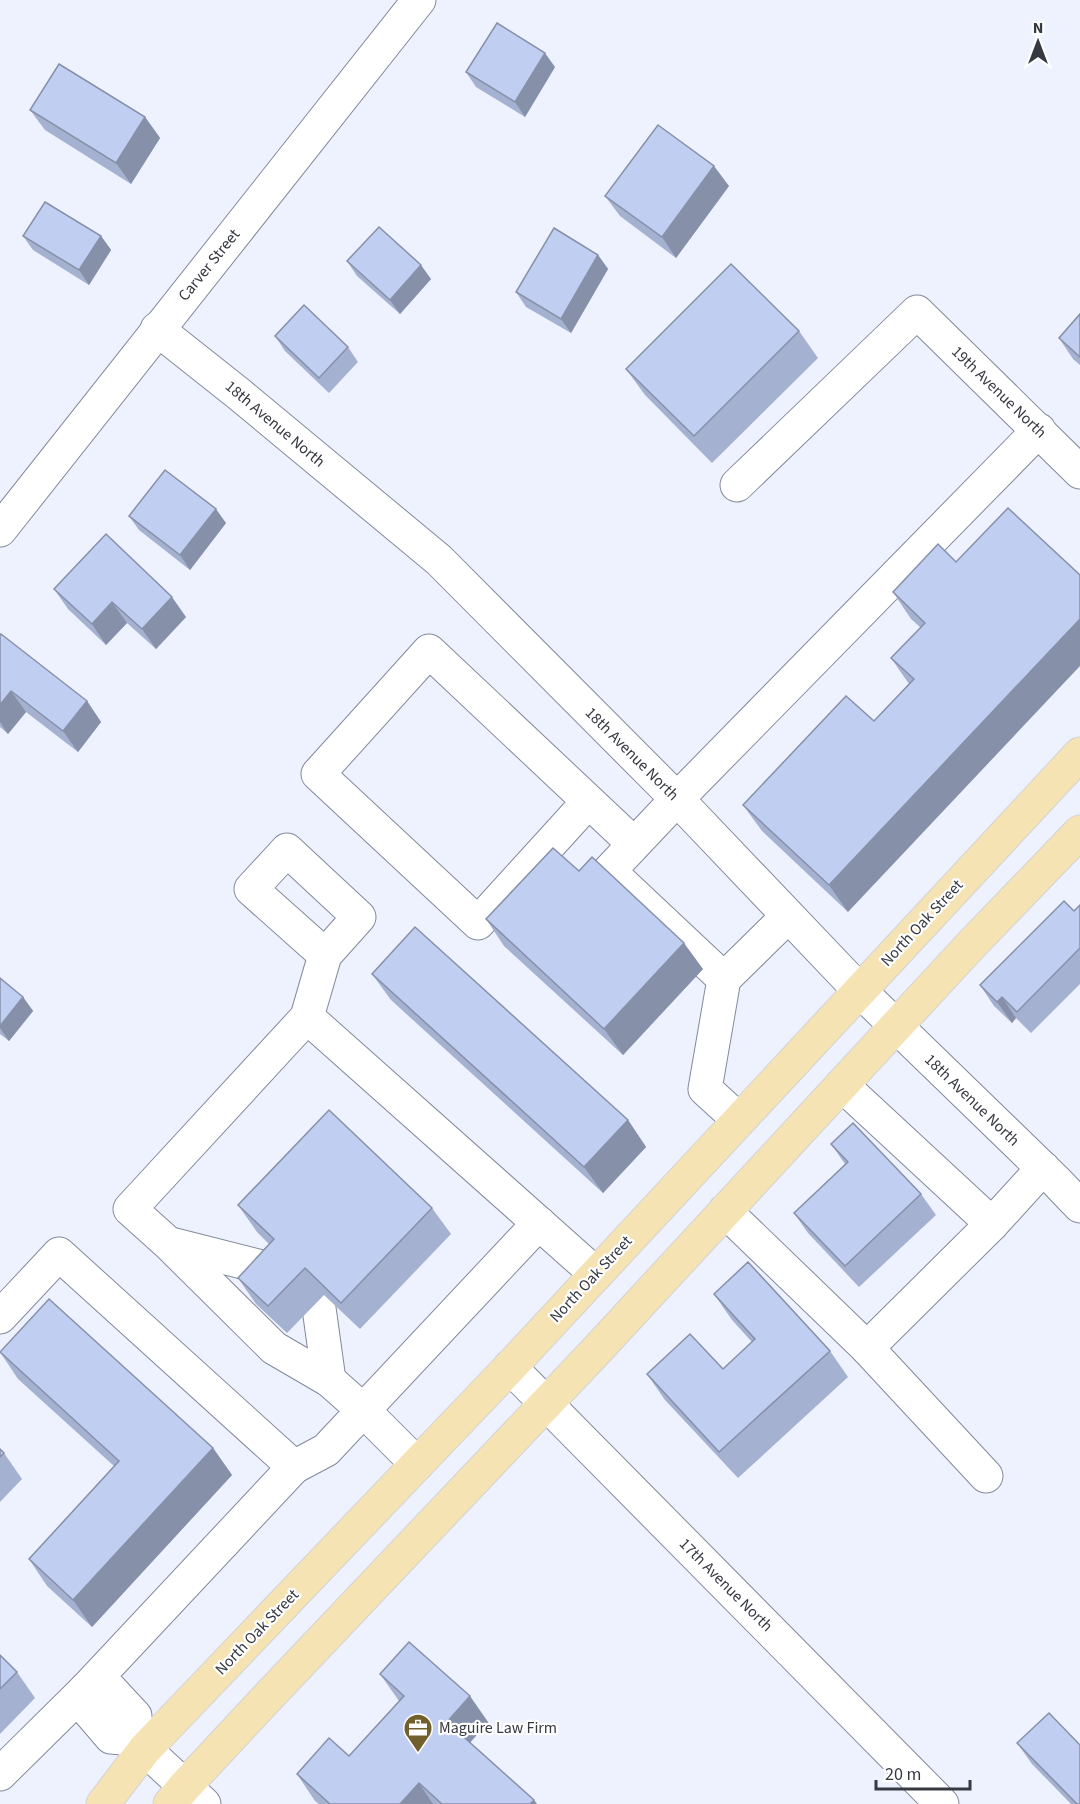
<svg xmlns="http://www.w3.org/2000/svg" width="1080" height="1804" font-family="'Source Sans 3',sans-serif">
  <style>
    .lines { fill: none; stroke-linecap: round; stroke-linejoin: round }
    .minor-casing { stroke: #838a9c; stroke-width: 35 }
    .major-casing { stroke: #d3d3d5; stroke-width: 35 }
    .minor { stroke: #fff; stroke-width: 33 }
    .major { stroke: #f6e3b3; stroke-width: 33 }
    .wall { fill: #a5b1d0 }
    .shaded-wall { fill: #8690a9 }
    .building { fill: #c0cef2; stroke: #8690a9; stroke-width: 1.5 }
    .labels { text-anchor: middle; dominant-baseline: central; stroke-width: 4.5; stroke-linejoin: round; paint-order: stroke }
    .street-label { font-size: 16px; fill: #363941; stroke: #fff }
    .poi-label { font-size: 16px; fill: #363941; stroke: #fff; text-anchor: start }
  </style>
  <rect width="100%" height="100%" fill="#edf2fe"/>
  <g class="lines">
    <!-- minor casing -->
    <g class="minor-casing">
      <g id="minor">
        <path d="M157,329L239,394L439,560L677,799L859,990L1055,1180L1080,1206"/>
        <path d="M737,485L917,312L1080,472"/>
        <path d="M0,530L419,0"/>
        <path d="M588,802L478,923L318,774L429,651L634,844"/>
        <path d="M325,955L251,889L287,850L359,917L325,955L307,1017L130,1209L169,1244L274,1348L329,1380L364,1411L417,1464"/>
        <path d="M724,979L609,871L677,799L1039,430"/>
        <path d="M307,1017L596,1274"/>
        <path d="M842,1085L992,1224"/>
        <path d="M739,1120L705,1089L724,979L788,916"/>
        <path d="M725,1211L867,1348L986,1476"/>
        <path d="M171,1244L286,1273"/>
        <path d="M318,1301L329,1380"/>
        <path d="M0,1317L59,1254L294,1467L86,1689L0,1774"/>
        <path d="M867,1348L992,1224L1043,1168"/>
        <path d="M510,1367L942,1804"/>
        <path d="M294,1467L326,1450L539,1223"/>
        <path d="M86,1689L87,1709L111,1737L134,1739L204,1804"/>
        <path d="M86,1689H110L135,1716L134,1739"/>
      </g>
    </g>
    <!-- major casing -->
    <g class="major-casing">
      <g id="major">
        <path d="M103,1804L145,1749L510,1367L1080,754"/>
        <path d="M170,1804L185,1786L267,1698L596,1351L971,945L1080,832"/>
      </g>
    </g>
    <!-- minor -->
    <use href="#minor" class="minor"/>
    <!-- major -->
    <use href="#major" class="major"/>
  </g>
  <!-- wall -->
  <g class="wall">
    <path d="M555,67L525,117L476,87L466,72Z"/>
    <path d="M30,110L145,117L160,138L131,184L45,130Z"/>
    <path d="M729,186L676,258L620,216L605,196Z"/>
    <path d="M23,236H101L111,250L89,285L33,250Z"/>
    <path d="M598,255L608,269L571,333L526,307L516,292Z"/>
    <path d="M347,261L431,279L400,314L357,276Z"/>
    <path d="M1080,314V365L1073,359L1059,338Z"/>
    <path d="M799,331L818,358L712,463L645,395L626,369Z"/>
    <path d="M275,336L348,347L358,362L329,393L285,351Z"/>
    <path d="M129,516L226,523L190,570L139,530Z"/>
    <path d="M956,562L848,912L762,831L743,805L874,721L909,684L891,658L921,628L911,619L893,592Z"/>
    <path d="M54,589L186,617L156,649L127,623L106,645L68,609Z"/>
    <path d="M0,636L87,701L101,722L78,752L26,712L8,734L0,727Z"/>
    <path d="M579,871L703,969L623,1055L504,946L486,919Z"/>
    <path d="M1080,905V984L1031,1033L1016,1018L1012,1023L994,1006L980,985L1074,911Z"/>
    <path d="M372,974L628,1120L646,1147L603,1193L391,1000Z"/>
    <path d="M0,978L23,997L33,1011L9,1041L0,1034Z"/>
    <path d="M831,1144L921,1194L936,1215L859,1287L808,1233L794,1213L845,1164Z"/>
    <path d="M238,1205L432,1208L451,1234L360,1329L324,1295L287,1333L256,1304L238,1278L269,1244L257,1232Z"/>
    <path d="M714,1294L830,1351L848,1377L738,1478L665,1400L647,1374L723,1369L752,1342L732,1320Z"/>
    <path d="M0,1352L213,1448L232,1475L92,1627L47,1586L29,1559L114,1466L18,1379Z"/>
    <path d="M0,1449L4,1453L22,1479L0,1502Z"/>
    <path d="M0,1655L17,1672L35,1698L0,1734Z"/>
    <path d="M380,1674L488,1722L470,1743L537,1804H319L315,1801L297,1774L349,1756L399,1701Z"/>
    <path d="M1017,1743L1080,1804H1071L1032,1764Z"/>
  </g>
  <!-- shaded-wall -->
  <g class="shaded-wall">
    <path d="M545,53L555,67L525,117L515,102Z"/>
    <path d="M145,117L160,138L131,184L116,163Z"/>
    <path d="M714,166L729,186L676,258L662,237Z"/>
    <path d="M101,236L111,250L89,285L79,270Z"/>
    <path d="M598,255L608,269L571,333L561,319Z"/>
    <path d="M421,265L431,279L400,314L390,300Z"/>
    <path d="M216,509L226,523L190,570L180,555Z"/>
    <path d="M172,597L186,617L156,649L142,629Z"/>
    <path d="M112,602L127,623L106,645L92,624Z"/>
    <path d="M1080,619V666L848,912L829,885Z"/>
    <path d="M11,691L26,712L8,734L0,722V705Z"/>
    <path d="M87,701L101,722L78,752L63,731Z"/>
    <path d="M684,943L703,969L623,1055L604,1029Z"/>
    <path d="M23,997L33,1011L9,1041L0,1028V1026Z"/>
    <path d="M1002,997L1016,1018L1012,1023L997,1002Z"/>
    <path d="M628,1120L646,1147L603,1193L584,1167Z"/>
    <path d="M213,1448L232,1475L92,1627L73,1600Z"/>
    <path d="M470,1696L488,1722L465,1748L447,1722Z"/>
    <path d="M419,1783L433,1804H400Z"/>
    <path d="M534,1800L537,1804H530Z"/>
  </g>
  <!-- building -->
  <g class="building">
    <path d="M497,23L545,53L515,102L466,72Z"/>
    <path d="M59,64L145,117L116,163L30,110Z"/>
    <path d="M658,125L714,166L662,237L605,196Z"/>
    <path d="M45,202L101,236L79,270L23,236Z"/>
    <path d="M379,227L421,265L390,300L347,261Z"/>
    <path d="M554,228L598,255L561,319L516,292Z"/>
    <path d="M731,264L799,331L694,436L626,369Z"/>
    <path d="M304,305L348,347L319,378L275,336Z"/>
    <path d="M1080,314V357L1059,338Z"/>
    <path d="M165,470L216,509L180,555L129,516Z"/>
    <path d="M1008,508L1080,575V619L829,885L743,805L846,696L874,721L914,679L891,658L925,623L893,592L938,544L956,562Z"/>
    <path d="M106,534L172,597L142,629L112,602L92,624L54,589Z"/>
    <path d="M1,634L87,701L63,731L11,691L0,705V636Z"/>
    <path d="M553,848L579,871L592,857L684,943L604,1029L486,919Z"/>
    <path d="M1064,901L1074,911L1080,905V948L1017,1012L1002,997L997,1002L980,985Z"/>
    <path d="M415,927L628,1120L584,1167L372,974Z"/>
    <path d="M0,978L23,997L0,1026Z"/>
    <path d="M329,1110L432,1208L341,1303L305,1268L268,1306L238,1278L274,1239L238,1205Z"/>
    <path d="M853,1123L921,1194L845,1266L794,1213L848,1162L831,1144Z"/>
    <path d="M748,1262L830,1351L719,1452L647,1374L690,1334L723,1369L755,1339L714,1294Z"/>
    <path d="M49,1299L213,1448L73,1600L29,1559L119,1461L0,1352Z"/>
    <path d="M0,1449L4,1453L0,1457Z"/>
    <path d="M409,1642L470,1696L447,1722L534,1800L530,1804H442L419,1783L400,1804H330L297,1774L329,1738L349,1756L404,1696L380,1674Z"/>
    <path d="M0,1655L17,1672L0,1689Z"/>
    <path d="M1049,1713L1080,1745V1804H1077L1017,1743Z"/>
  </g>
  <!-- icons -->
  <defs>
    <g id="office-pin" transform="scale(1.5)"><path d="M0 17L-7.5 6A9.5 9.5 0 1 1 7.5 6Z" fill="#725f2e" stroke="#fff"/><path d="M-6-3h4V-5.5h4V-3h4V5H-6ZM-1-4.5V-3h2v-1.5ZM-6 0V1H6V0Z" fill="#fff"/></g>
  </defs>
  <g fill-rule="evenodd">
    <use href="#office-pin" x="418" y="1728"/>
  </g>
  <g class="labels">
    <!-- street labels -->
    <g class="street-label">
      <text transform="translate(209 265) rotate(-51)">Carver Street</text>
      <text transform="translate(999 392) rotate(44)">19th Avenue North</text>
      <text transform="translate(275 424) rotate(40)">18th Avenue North</text>
      <text transform="translate(632 754) rotate(45)">18th Avenue North</text>
      <text transform="translate(922 923) rotate(-47)">North Oak Street</text>
      <text transform="translate(972 1100) rotate(44)">18th Avenue North</text>
      <text transform="translate(591 1279) rotate(-47)">North Oak Street</text>
      <text transform="translate(726 1585) rotate(45)">17th Avenue North</text>
      <text transform="translate(257 1632) rotate(-46)">North Oak Street</text>
    </g>
    <!-- poi labels -->
    <g class="poi-label">
      <text x="439" y="1728">Maguire Law Firm</text>
    </g>
  </g>
  <!-- north arrow -->
  <g transform="translate(1038 42)" stroke="#ffffff" stroke-width="4.5" paint-order="stroke">
  <path d="M0-4.5L10 22L0 15L-10 22Z" fill="#363941"/>
  <text y="-9" font-size="16" font-weight="bold" text-anchor="middle" fill="#363941">N</text>
  </g>
  <!-- scale -->
  <path d="M876 1780v9h94v-9" fill="none" stroke="#363941" stroke-width="3"/>
  <text x="885" y="1780" font-size="18" fill="#363941" stroke="#ffffff" stroke-width="4.5" paint-order="stroke">20 m</text>
</svg>
